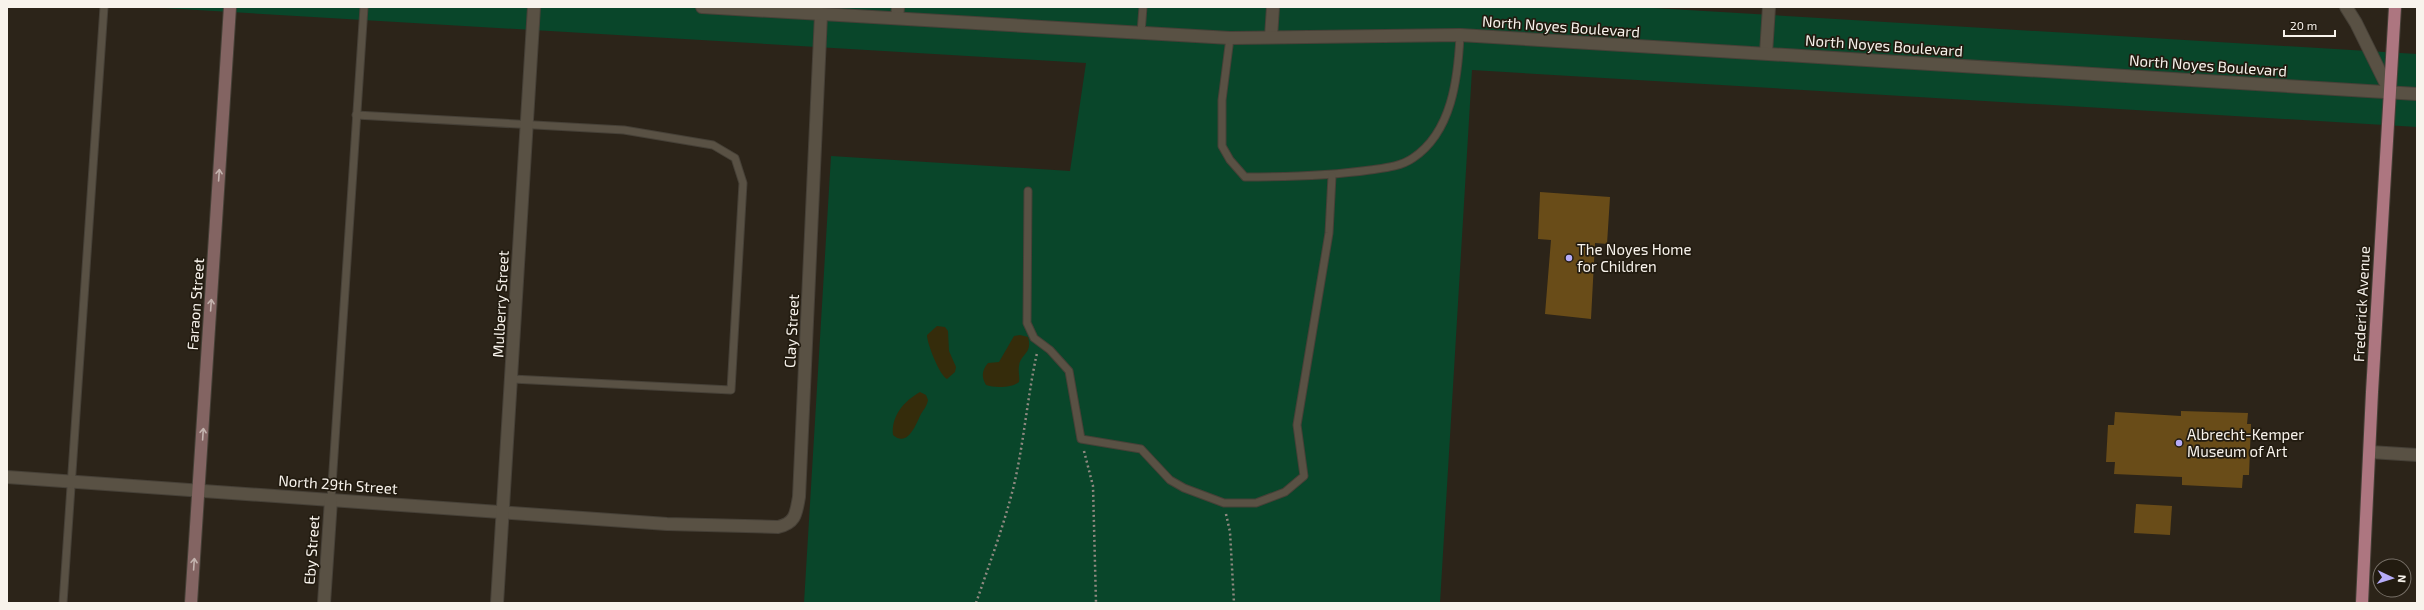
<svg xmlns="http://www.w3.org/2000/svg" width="2424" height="610" font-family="'Exo 2',sans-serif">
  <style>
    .green { fill: #09462a }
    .sand { fill: #352c0b }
    .building { fill: #694c18 }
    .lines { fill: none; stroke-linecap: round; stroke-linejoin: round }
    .service-casing { stroke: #464037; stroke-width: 9 }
    .minor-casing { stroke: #464037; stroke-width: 14 }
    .tertiary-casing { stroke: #464037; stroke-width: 14 }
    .secondary-casing { stroke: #464037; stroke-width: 14 }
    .primary-casing { stroke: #464037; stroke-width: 14 }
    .path { stroke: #8f8980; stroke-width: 2.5; stroke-dasharray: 2 3; stroke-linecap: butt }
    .service { stroke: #595144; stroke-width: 7 }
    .minor { stroke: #595144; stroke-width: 12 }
    .tertiary { stroke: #595144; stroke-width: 12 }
    .secondary { stroke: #836462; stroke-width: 12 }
    .primary { stroke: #ad7680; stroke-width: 12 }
    .oneway { stroke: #c3b3ae }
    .poi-dot { fill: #b6acf8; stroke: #221b10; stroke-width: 1.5 }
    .labels { text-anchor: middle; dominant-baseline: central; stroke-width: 3.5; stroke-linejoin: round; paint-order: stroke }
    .street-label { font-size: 15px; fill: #f8f3ec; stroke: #221b10 }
    .poi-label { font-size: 15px; fill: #f8f3ec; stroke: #221b10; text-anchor: start }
  </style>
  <rect width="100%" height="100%" fill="#2c2419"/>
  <!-- green -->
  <path class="green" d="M147,7H1637L2417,54V127L1472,70L1440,603H804L831,156L1070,171L1086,63Z"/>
  <!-- sand -->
  <g class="sand">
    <path d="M937,326L945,327L948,331L949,351L956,367L955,372L947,379C940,376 927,344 927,335Z"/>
    <path d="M1020,335L1028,337C1033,354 1020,354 1019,366C1018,372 1020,377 1019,382C1012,388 994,388 986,385C981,377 982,370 988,363L999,362L1014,336Z"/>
    <path d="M920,392L926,395L928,400C927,406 924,409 921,414C916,424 908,448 893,435C891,416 904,401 920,392Z"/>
  </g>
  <!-- building -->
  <g class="building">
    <path d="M1540,192L1610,197L1607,244L1595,243L1591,319L1545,314L1551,240L1538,239Z"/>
    <path d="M2181,411L2248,413L2247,424H2251L2249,475H2243L2242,488L2182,485V477L2114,474L2115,462H2106L2108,425H2114L2115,412L2181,416Z"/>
    <path d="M2136,504L2172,506L2170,535L2134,533Z"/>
  </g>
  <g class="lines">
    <!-- service casing -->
    <g class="service-casing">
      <g id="service">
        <path d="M1141,33L1143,7"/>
        <path d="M1230,38L1222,100V146L1230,160L1245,177C1287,177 1328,176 1370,170C1384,168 1400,167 1413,158C1452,132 1458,78 1460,35"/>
        <path d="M356,115L624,130L713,145L735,158L743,183L731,390L512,379"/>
        <path d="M1028,191L1027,323L1034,338L1050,350L1069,371L1081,439L1141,449L1170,480L1184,488L1224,503H1256L1285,492L1304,476L1297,425L1329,233L1332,176"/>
        <path d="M331,500L364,7"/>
        <path d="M63,603L104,7"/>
      </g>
    </g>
    <!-- minor casing -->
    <g class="minor-casing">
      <g id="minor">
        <path d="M2346,7L2356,23L2390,92"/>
        <path d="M897,18L898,7"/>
        <path d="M1271,37L1273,7"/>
        <path d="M1766,53L1769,7"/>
        <path d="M2370,452L2417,455"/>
        <path d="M7,477L667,524L778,527C796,523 796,513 799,497L821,15"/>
        <path d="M324,603L331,500"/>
        <path d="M497,603L534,7"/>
      </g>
    </g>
    <!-- tertiary casing -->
    <g class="tertiary-casing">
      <path id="tertiary" d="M702,7L1230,38L1460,35L2417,94"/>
    </g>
    <!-- secondary casing -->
    <g class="secondary-casing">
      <path id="secondary" d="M191,603L230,7"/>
    </g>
    <!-- primary casing -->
    <g class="primary-casing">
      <path id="primary" d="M2362,603L2372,392L2395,7"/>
    </g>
    <!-- path -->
    <g class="path">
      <path d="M1084,451L1093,486L1096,603"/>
      <path d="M1226,514L1230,532L1234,603"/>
      <path d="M976,603C989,565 1003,528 1013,489C1024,444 1027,398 1037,353"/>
    </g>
    <!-- service -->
    <use href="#service" class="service"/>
    <!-- minor -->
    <use href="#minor" class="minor"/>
    <!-- tertiary -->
    <use href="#tertiary" class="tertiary"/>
    <!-- secondary -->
    <use href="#secondary" class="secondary"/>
    <!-- primary -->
    <use href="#primary" class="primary"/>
  </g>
  <!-- one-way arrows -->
  <defs><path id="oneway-shaft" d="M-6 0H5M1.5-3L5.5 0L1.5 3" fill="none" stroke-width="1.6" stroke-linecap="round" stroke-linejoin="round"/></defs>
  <g class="oneway">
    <use href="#oneway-shaft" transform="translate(219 175) rotate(-86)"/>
    <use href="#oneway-shaft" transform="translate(211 305) rotate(-86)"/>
    <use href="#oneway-shaft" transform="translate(203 434) rotate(-86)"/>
    <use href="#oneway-shaft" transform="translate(194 564) rotate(-86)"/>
  </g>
  <!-- markers -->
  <g class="poi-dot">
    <circle cx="1569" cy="258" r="4"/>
    <circle cx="2179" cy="443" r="4"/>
  </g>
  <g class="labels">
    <!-- street labels -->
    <g class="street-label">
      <text transform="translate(1561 26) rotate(4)">North Noyes Boulevard</text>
      <text transform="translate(1884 45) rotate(4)">North Noyes Boulevard</text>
      <text transform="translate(2208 65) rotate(4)">North Noyes Boulevard</text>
      <text transform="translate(195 304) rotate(-86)">Faraon Street</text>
      <text transform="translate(500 304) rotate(-87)">Mulberry Street</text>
      <text transform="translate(2361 304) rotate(-87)">Frederick Avenue</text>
      <text transform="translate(791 331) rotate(-87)">Clay Street</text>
      <text transform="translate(338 484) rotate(4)">North 29th Street</text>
      <text transform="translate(311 550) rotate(-86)">Eby Street</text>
    </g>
    <!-- poi labels -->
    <g class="poi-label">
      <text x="1577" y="249">The Noyes Home<tspan x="1577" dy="17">for Children</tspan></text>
      <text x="2187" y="434">Albrecht-Kemper<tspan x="2187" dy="17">Museum of Art</tspan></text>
    </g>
  </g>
  <!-- border -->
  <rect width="2424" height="610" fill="none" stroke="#f8f3ec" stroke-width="16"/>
  <!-- north arrow -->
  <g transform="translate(2392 578) rotate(94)"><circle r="19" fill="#221b10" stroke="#787168"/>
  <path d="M0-3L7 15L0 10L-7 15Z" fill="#b6acf8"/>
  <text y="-6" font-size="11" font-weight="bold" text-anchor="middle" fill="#f8f3ec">N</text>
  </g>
  <!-- scale -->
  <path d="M2284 30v6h51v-6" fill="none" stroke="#f8f3ec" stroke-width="2"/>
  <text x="2290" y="30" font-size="12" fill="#f8f3ec" stroke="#221b10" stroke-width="3" paint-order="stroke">20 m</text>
</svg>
